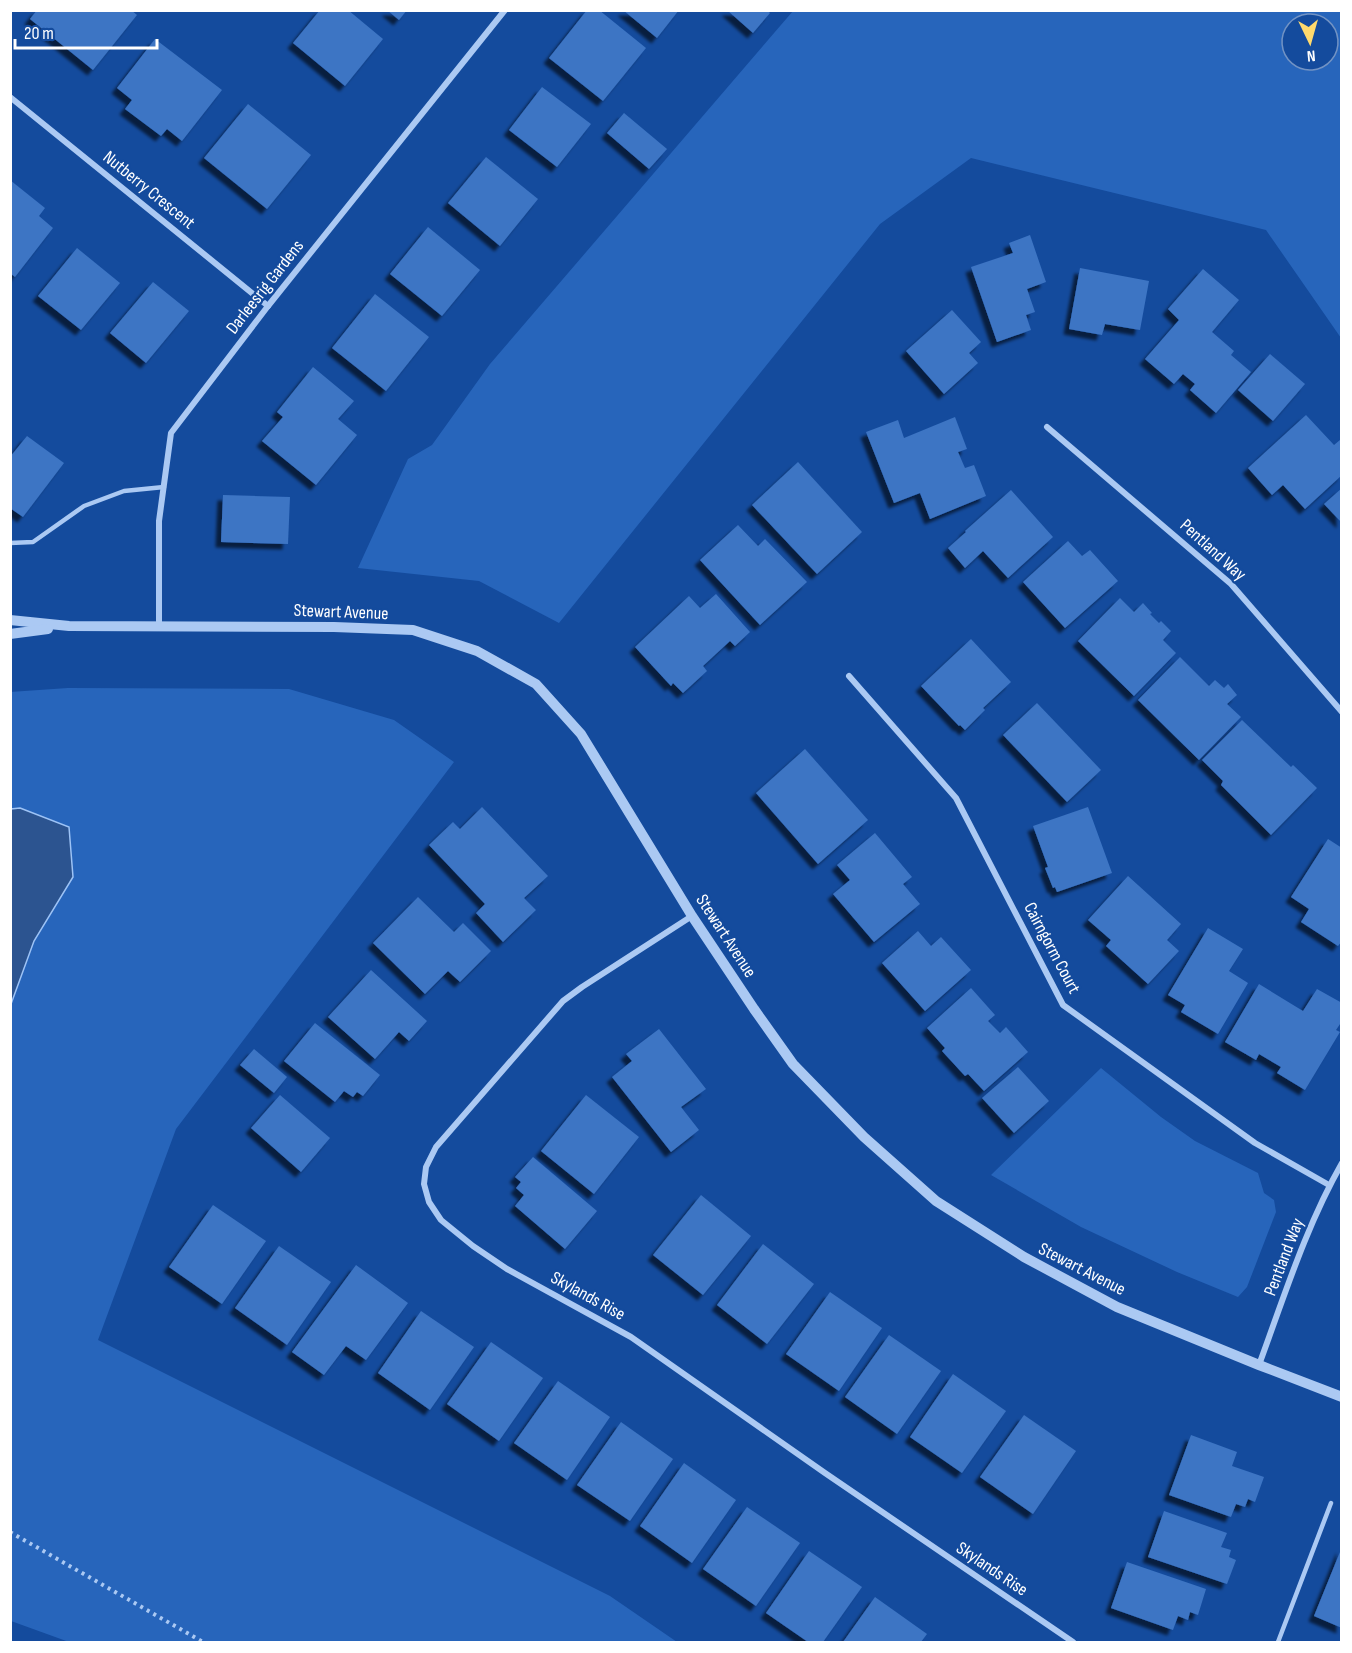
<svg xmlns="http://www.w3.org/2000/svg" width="1352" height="1653" font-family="'Sofia Sans Condensed',sans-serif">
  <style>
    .green { fill: #2765bb; fill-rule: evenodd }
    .water { fill: #2c5490; stroke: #9dc3f6; stroke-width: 1.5 }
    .building { fill: #3d75c4; filter: url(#shadow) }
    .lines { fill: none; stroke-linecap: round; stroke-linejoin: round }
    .path { stroke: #abc9f3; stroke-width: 4; stroke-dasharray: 3 4.5; stroke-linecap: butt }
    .service { stroke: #abc9f3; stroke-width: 4.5 }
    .minor { stroke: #abc9f3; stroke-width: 6 }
    .tertiary { stroke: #abc9f3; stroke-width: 10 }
    .labels { text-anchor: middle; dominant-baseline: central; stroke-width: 4.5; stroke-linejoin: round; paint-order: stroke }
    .street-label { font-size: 18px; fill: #fff; stroke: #144b9d }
  </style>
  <defs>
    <filter id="shadow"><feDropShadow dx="-5.5" dy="5.5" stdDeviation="1.5" flood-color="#0009"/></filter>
  </defs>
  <rect width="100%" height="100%" fill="#144b9d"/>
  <!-- green -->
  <g class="green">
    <path d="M793,11H1341V338L1266,230L971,158L880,224L559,623L479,581L358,568L408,459L432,445L490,364ZM1292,24H1328V60H1292Z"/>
    <path d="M68,688L289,689L394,720L454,762L176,1129L98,1340L610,1596L677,1642H69L11,1621L10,692Z"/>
    <path d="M1101,1068L1161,1117L1195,1141L1258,1173L1264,1193L1274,1200L1276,1212L1247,1287L1238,1297L1177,1272L1081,1227L991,1175Z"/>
  </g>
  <!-- water -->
  <path class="water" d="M20,808L69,827L73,877L34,941L11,1004V809Z"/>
  <!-- building -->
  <g class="building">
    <path d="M37,10H131L137,15L93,70L30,19Z"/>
    <path d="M320,10H348L383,39L345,86L293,43Z"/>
    <path d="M387,10H407L399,20Z"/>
    <path d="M587,10H599L646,48L603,101L549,58Z"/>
    <path d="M623,10H679L657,38Z"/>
    <path d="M727,10H767L770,13L753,33Z"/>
    <path d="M155,39L222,90L182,141L167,129L161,136L125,109L132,100L117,88Z"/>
    <path d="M542,87L591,124L557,167L509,130Z"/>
    <path d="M248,104L311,155L267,209L204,158Z"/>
    <path d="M624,113L667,149L649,169L607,133Z"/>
    <path d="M486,157L538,199L500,246L448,203Z"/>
    <path d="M10,180L45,208L39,216L53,228L15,277L10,273Z"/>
    <path d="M428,227L480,270L442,316L390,274Z"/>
    <path d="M1030,235L1046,282L1027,289L1035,312L1026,315L1031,330L997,342L971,267L1013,253L1009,243Z"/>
    <path d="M77,248L120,283L81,330L38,296Z"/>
    <path d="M1080,268L1149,281L1140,330L1105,324L1102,335L1069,329Z"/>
    <path d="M1203,269L1239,300L1212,332L1234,351L1231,355L1251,372L1216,413L1190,390L1195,384L1183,374L1174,384L1145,359L1179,320L1168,309Z"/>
    <path d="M153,282L189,311L146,363L110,333Z"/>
    <path d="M375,294L429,337L386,391L332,348Z"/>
    <path d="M952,310L981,342L969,353L978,363L944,394L906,351Z"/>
    <path d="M1270,354L1305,384L1273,421L1238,390Z"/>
    <path d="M313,367L354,401L338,419L357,435L316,485L262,441L283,417L277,412Z"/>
    <path d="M1306,415L1334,445L1340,440L1342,441V475L1305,509L1283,485L1272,495L1248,468Z"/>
    <path d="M955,417L967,449L958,452L965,468L974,465L986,496L930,519L920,493L894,503L866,432L898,420L904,438Z"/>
    <path d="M27,436L64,463L23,517L10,508V457Z"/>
    <path d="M798,462L862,532L817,574L752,505Z"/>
    <path d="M1342,488V523L1324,504Z"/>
    <path d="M1011,490L1053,537L1008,578L983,551L965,568L948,548L966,532L965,531Z"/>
    <path d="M223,495L290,497L288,544L221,542Z"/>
    <path d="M738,525L758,546L765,539L807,582L760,625L700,560Z"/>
    <path d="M1068,541L1082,556L1090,550L1118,581L1065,628L1023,582Z"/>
    <path d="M716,594L750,632L735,646L730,641L703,666L707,671L683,693L673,683L671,686L635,647L689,596L700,608Z"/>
    <path d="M1120,598L1134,612L1143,603L1152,613L1150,614L1159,623L1161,621L1171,631L1163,640L1176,653L1134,696L1078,641Z"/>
    <path d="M971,639L1011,682L983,708L985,710L965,730L960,725L959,726L921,686Z"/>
    <path d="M1180,657L1209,686L1215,680L1224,688L1228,684L1237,695L1227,704L1241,717L1199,760L1138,700Z"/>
    <path d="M1037,703L1101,770L1067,802L1003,735Z"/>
    <path d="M1242,720L1291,767L1293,765L1317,788L1271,835L1221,785L1223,781L1202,760Z"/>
    <path d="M805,749L868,820L818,864L756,793Z"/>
    <path d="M482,807L548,876L524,898L536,910L503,942L476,913L485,904L429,845L453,822L460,829Z"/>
    <path d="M1088,807L1112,873L1057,892L1055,887L1053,888L1045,868L1048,867L1033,826Z"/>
    <path d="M875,833L912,877L903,884L920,904L874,942L833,894L850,880L837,865Z"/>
    <path d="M1328,839L1342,848V941L1338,946L1301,922L1309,909L1291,897Z"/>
    <path d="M1128,876L1181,924L1167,940L1179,951L1148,984L1106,946L1111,940L1088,920Z"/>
    <path d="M418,897L454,932L463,923L491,951L460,982L448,971L425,994L373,943Z"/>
    <path d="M1208,928L1243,949L1229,971L1248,983L1218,1034L1181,1012L1185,1005L1168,995Z"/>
    <path d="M918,931L931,946L941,937L971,970L925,1011L882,963Z"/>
    <path d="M371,970L427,1021L409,1041L399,1032L375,1059L328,1017Z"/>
    <path d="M1259,984L1303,1011L1317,989L1342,1003V1021L1336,1030L1340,1032L1305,1090L1277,1073L1281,1067L1259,1054L1256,1060L1225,1042Z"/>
    <path d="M971,988L995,1015L988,1021L1000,1033L1006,1027L1028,1052L984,1091L968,1074L965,1076L942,1051L945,1048L927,1028Z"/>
    <path d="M315,1023L380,1075L363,1096L357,1092L353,1097L344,1091L335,1102L284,1061Z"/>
    <path d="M659,1029L706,1089L681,1107L699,1130L671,1152L612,1077L632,1061L626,1054Z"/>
    <path d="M254,1049L287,1077L274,1093L240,1065Z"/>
    <path d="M1018,1067L1049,1101L1014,1133L982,1098Z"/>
    <path d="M280,1095L330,1138L301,1172L251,1128Z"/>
    <path d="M586,1095L639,1137L594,1194L541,1151Z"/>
    <path d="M533,1157L597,1211L565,1249L515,1206L524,1195L516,1188L521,1182L515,1177Z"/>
    <path d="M701,1195L751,1236L703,1295L653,1255Z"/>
    <path d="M213,1205L266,1241L222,1304L169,1267Z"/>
    <path d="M763,1244L814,1284L767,1344L717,1305Z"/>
    <path d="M279,1246L331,1282L287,1345L235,1308Z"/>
    <path d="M356,1265L408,1303L366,1360L346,1346L324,1375L292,1352Z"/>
    <path d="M830,1292L882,1328L839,1391L786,1354Z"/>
    <path d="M421,1311L474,1347L430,1410L378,1373Z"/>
    <path d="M889,1335L941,1371L897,1434L845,1397Z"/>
    <path d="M491,1342L543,1378L499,1441L447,1404Z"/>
    <path d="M953,1374L1006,1411L962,1473L910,1437Z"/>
    <path d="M558,1381L610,1417L567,1480L514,1443Z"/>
    <path d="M1024,1415L1076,1451L1033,1514L980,1477Z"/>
    <path d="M621,1422L673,1459L630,1521L577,1485Z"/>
    <path d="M1191,1435L1237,1452L1232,1466L1264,1477L1255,1502L1248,1499L1245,1507L1236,1504L1231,1517L1169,1495Z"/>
    <path d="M684,1463L736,1500L692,1563L640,1526Z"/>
    <path d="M747,1507L800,1543L756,1606L703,1569Z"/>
    <path d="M1164,1511L1227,1533L1221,1547L1231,1550L1229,1557L1236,1560L1227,1584L1148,1557Z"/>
    <path d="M1342,1547V1628L1314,1616Z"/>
    <path d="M809,1551L862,1587L823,1642H808L766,1613Z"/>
    <path d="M1127,1562L1206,1589L1198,1615L1190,1612L1188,1620L1178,1616L1173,1630L1111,1608Z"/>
    <path d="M875,1597L927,1634L921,1642H843Z"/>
  </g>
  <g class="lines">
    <!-- path -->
    <path class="path" d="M10,1532L203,1642"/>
    <!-- service -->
    <g class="service">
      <path d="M10,543L33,542L84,506L124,491L164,487"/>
      <path d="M1278,1642L1331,1503"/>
    </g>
    <!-- minor -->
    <g class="minor">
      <path d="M10,97L268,306"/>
      <path d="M1047,427L1231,584L1342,712"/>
      <path d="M159,626V521L171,433L268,306L505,10"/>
      <path d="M849,676L956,798L1063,1005L1255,1143L1329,1185"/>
      <path d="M692,916L582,987L563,1001L436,1147L426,1167L424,1184L429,1202L441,1220L473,1246L507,1269L631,1337L825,1473L1073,1642"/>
      <path d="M1259,1365C1284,1297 1306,1226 1342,1163"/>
    </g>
    <!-- tertiary -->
    <g class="tertiary">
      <path d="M10,620L69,626L334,627L413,630L477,651L536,684L581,734L692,916L754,1009L793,1064L864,1137L936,1201L1024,1257L1117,1307L1259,1365L1342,1397"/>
      <path d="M10,634L48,629"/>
    </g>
  </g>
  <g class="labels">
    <!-- street labels -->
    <g class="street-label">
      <text transform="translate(149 190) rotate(39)">Nutberry Crescent</text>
      <text transform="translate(265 287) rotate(-52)">Darleesrig Gardens</text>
      <text transform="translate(1213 550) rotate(42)">Pentland Way</text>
      <text transform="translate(341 612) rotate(2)">Stewart Avenue</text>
      <text transform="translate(726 936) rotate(57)">Stewart Avenue</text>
      <text transform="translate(1052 948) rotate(62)">Cairngorm Court</text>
      <text transform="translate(1284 1257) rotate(-69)">Pentland Way</text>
      <text transform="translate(1082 1269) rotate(27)">Stewart Avenue</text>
      <text transform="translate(588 1296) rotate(29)">Skylands Rise</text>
      <text transform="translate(992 1569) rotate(34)">Skylands Rise</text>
    </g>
  </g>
  <!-- border -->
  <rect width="1352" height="1653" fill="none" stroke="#ffffff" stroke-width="24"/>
  <!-- north arrow -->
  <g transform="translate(1310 42) rotate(175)"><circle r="28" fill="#144b9d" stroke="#7293c4" stroke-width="1.5"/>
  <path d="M0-4.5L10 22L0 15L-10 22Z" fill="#ffda6d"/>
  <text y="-9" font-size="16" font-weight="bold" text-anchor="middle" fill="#ffffff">N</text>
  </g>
  <!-- scale -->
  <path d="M15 39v9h142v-9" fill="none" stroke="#ffffff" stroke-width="3"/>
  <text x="24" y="39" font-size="18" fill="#ffffff" stroke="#144b9d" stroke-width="4.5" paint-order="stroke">20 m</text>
</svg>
